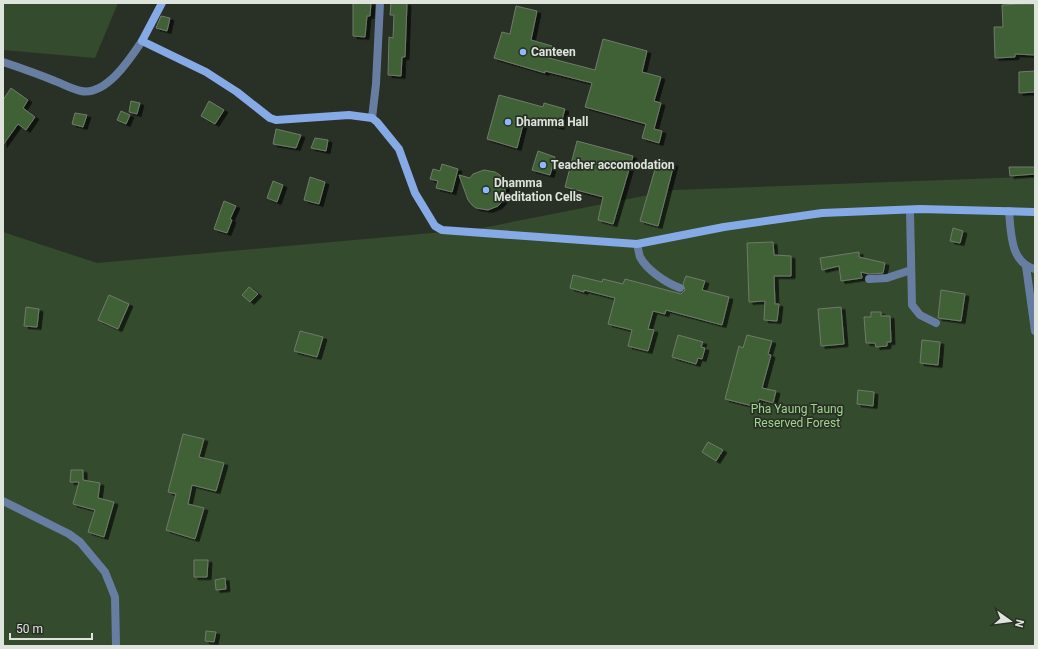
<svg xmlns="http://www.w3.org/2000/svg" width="1038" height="649" font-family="Roboto,sans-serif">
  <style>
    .green { fill: #354b2d }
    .building { fill: #416134; stroke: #707a6d; filter: url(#shadow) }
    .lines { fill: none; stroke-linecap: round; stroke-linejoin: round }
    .street { stroke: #677ea2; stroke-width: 8 }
    .secondary { stroke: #86aae5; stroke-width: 8 }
    .poi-dot { fill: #8eb8fd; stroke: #293126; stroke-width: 1.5 }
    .labels { text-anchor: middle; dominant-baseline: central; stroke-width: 3.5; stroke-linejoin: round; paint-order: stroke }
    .poi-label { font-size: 12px; font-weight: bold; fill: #dee4dc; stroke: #293126; text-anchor: start }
    .park-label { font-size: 12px; fill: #a0d38c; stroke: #293126 }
  </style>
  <defs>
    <filter id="shadow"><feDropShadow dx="4" dy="2.5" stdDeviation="0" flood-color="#0009"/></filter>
  </defs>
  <rect width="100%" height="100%" fill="#293126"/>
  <!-- green -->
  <g class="green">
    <path d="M3,3H118L95,58L3,50Z"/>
    <path d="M1027,177L1035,178V646H3V232L97,263L477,229L674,190Z"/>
  </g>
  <!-- building -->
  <g class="building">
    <path d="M353,3H371L370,16H367L365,37L353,36Z"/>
    <path d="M391,3H407L405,57H402L401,76L388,75L389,37L393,38L394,15H390Z"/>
    <path d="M1020,4H1035V55L1015,54V57L995,58L994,27H1003L1002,5Z"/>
    <path d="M516,6L537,11L531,40L552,46L549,58L595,70L603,39L647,51L642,72L661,77L654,101L661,103L654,129L662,131L659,143L642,138L646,124L585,107L592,83L545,71V73L494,58L502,32L510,34Z"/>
    <path d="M161,16L170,18L167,31L156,28Z"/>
    <path d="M1035,71V92L1019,93V72Z"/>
    <path d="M11,88L28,100L23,108L35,117L26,130L18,124L3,145V100Z"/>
    <path d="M499,95L543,107L544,103L565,109L560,127L525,117L517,148L487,139Z"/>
    <path d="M131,101L140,103L137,114L129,112Z"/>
    <path d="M209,101L224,110L215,124L201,116Z"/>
    <path d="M121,111L130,115L126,124L117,120Z"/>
    <path d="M75,113L87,115L83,127L72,124Z"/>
    <path d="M276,129L301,135L296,148L273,144Z"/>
    <path d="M315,138L328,140L326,151L311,148Z"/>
    <path d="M577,141L633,156L613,224L598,220L603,197L565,187Z"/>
    <path d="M538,151L555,157L550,175L532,170Z"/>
    <path d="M658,159L674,164L658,226L640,221Z"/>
    <path d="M442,164L458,169L452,192L436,188L438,181L430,179L433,169L440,171Z"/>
    <path d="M1009,167H1035V174L1010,176Z"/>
    <path d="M484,170L495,172L500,175L505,185V197L502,202L498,206L488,210L476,208L472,205L468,200L459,175L470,178L473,174Z"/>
    <path d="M310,177L325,182L319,204L304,200Z"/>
    <path d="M273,181L283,185L277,202L267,198Z"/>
    <path d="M224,201L236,206L230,219L232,220L227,233L214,229Z"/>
    <path d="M953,228L963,231L960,243L950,241Z"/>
    <path d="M773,242L774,255L791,256V276H774L775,304H779L777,321L764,320L765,301L749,302L747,243Z"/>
    <path d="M859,252V257L885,263L883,273L869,274L861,272L862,278L841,281L839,266L822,270L820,258Z"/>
    <path d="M573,275L602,282L603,279L623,284L625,279L681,294L685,290L683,284L686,276L705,281L702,290L729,297L722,325L666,310L665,314L653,311L648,329L654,330L648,351L628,346L632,330L608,324L615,298L584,290V292L570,288Z"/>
    <path d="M249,287L258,294L250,302L242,295Z"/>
    <path d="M941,290L965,294L961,321L938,318Z"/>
    <path d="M109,295L129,304L118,329L98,320Z"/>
    <path d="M26,307L39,309L37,327L24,326Z"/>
    <path d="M841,307L844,344L821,346L818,309Z"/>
    <path d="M871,312H881V316H890L891,342H887V346L876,347L875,343H866L864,317H871Z"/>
    <path d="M300,331L323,337L317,357L294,351Z"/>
    <path d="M678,335L703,342L701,347L705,348L702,359L698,358L696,364L672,357Z"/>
    <path d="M747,335L772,341L768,354L771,355L762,388L776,391L773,403L759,399L757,407L725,399L739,346L743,348Z"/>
    <path d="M922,340L940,342L938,365L920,363Z"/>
    <path d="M858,390L874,392L873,406L857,404Z"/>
    <path d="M183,434L204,439L199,457L224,463L216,491L192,485L188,504L204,508L195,539L166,530L176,494L168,492Z"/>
    <path d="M708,442L723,450L716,461L702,452Z"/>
    <path d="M71,470H83V480L100,483L98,498L114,502L104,537L88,532L95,510L73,504L79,482H70Z"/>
    <path d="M194,560H208L207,577H194Z"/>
    <path d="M225,578L226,589L216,590L215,580Z"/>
    <path d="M206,631L216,632L214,642L205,641Z"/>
  </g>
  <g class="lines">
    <!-- street -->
    <g class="street">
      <path d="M3,62C21,68 38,74 55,81C63,84 72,89 81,91C106,96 130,59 142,41"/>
      <path d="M372,118L376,84L380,3"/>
      <path d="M910,210L912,305L920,315L936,323"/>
      <path d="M1009,211C1011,232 1010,263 1035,269"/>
      <path d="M637,244C638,248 639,253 640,257C647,270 666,283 680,288"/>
      <path d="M1026,266L1035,331"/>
      <path d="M869,279L887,278L911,270"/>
      <path d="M3,501L69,534L80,542L105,572L115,597L116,646"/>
    </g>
    <!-- secondary -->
    <path class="secondary" d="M162,3L142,41L206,72L237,92L270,118L276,120L349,115L372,118L377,122L399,149L415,193L435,226L442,230L637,244L724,227L822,213L920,209L1035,212"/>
  </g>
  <!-- markers -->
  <g class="poi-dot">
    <circle cx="523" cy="52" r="4"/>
    <circle cx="508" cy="122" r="4"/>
    <circle cx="543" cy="165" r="4"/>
    <circle cx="486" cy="190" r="4"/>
  </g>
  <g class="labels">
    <!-- poi labels -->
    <g class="poi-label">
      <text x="531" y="52">Canteen</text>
      <text x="516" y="122">Dhamma Hall</text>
      <text x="551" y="165">Teacher accomodation</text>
      <text x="494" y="183">Dhamma<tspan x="494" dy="14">Meditation Cells</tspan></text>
    </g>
    <!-- park labels -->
    <g class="park-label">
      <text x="797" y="409">Pha Yaung Taung<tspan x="797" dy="14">Reserved Forest</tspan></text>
    </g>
  </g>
  <!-- border -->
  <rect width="1038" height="649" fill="none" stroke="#dee4dc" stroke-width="8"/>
  <!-- north arrow -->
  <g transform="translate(1010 621) rotate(104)" stroke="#293126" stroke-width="3" paint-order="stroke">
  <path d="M0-3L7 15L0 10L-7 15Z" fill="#dee4dc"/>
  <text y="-6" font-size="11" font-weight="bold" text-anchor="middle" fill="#dee4dc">N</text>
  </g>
  <!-- scale -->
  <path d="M10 633v6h82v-6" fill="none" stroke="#dee4dc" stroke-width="2"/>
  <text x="16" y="633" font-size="12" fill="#dee4dc" stroke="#293126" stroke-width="3" paint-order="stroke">50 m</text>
</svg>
